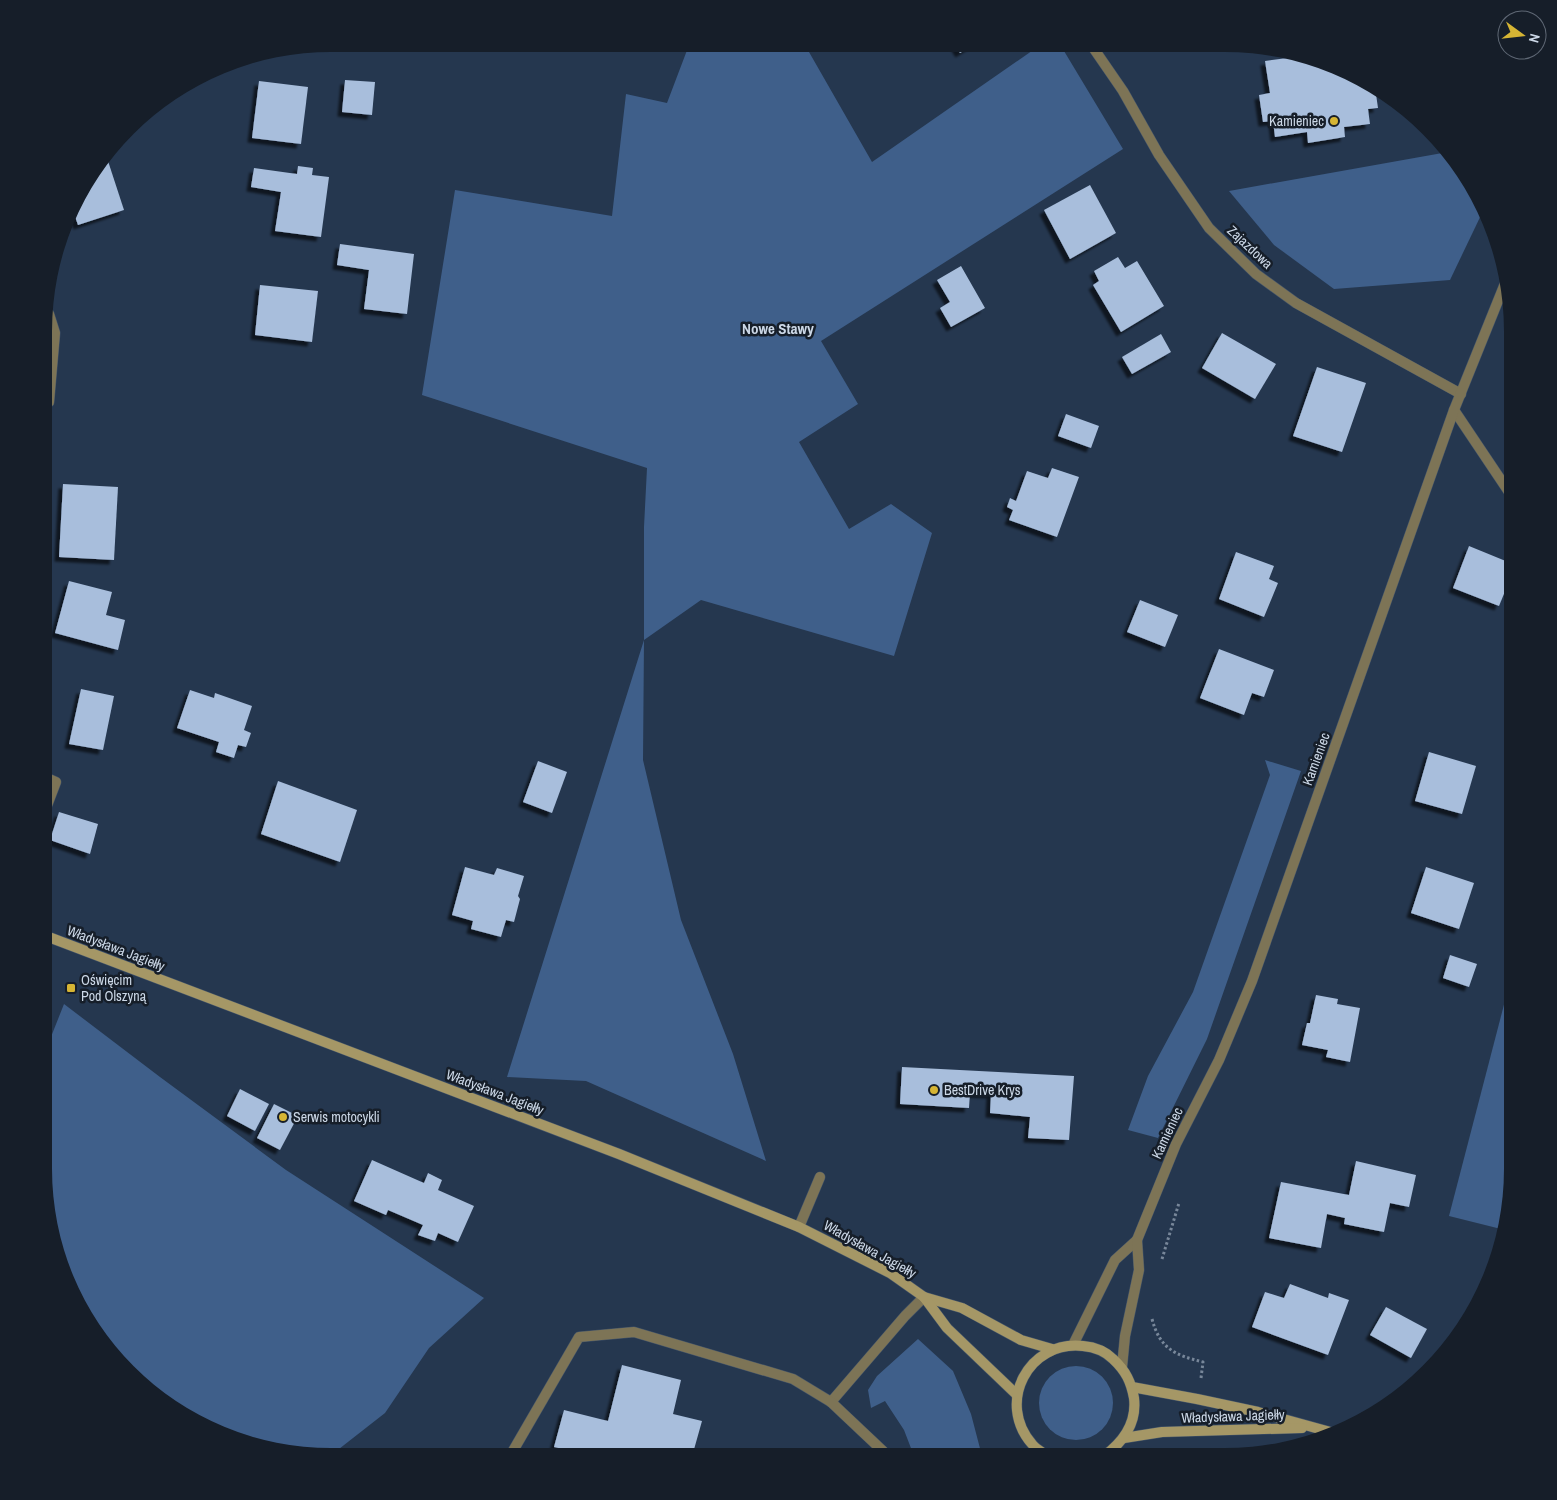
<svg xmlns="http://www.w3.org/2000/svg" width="1557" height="1500" font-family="'Archivo Narrow',sans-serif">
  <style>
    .green { fill: #3f5f8a }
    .building { fill: #a8bedc; filter: url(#shadow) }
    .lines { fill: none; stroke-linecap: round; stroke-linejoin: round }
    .lane-casing { stroke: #43546a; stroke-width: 11 }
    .street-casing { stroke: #43546a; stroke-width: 11 }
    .secondary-casing { stroke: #43546a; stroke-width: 11 }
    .path { stroke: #78879a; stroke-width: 3; stroke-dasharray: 2.5 2.5; stroke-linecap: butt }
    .lane { stroke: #7d7456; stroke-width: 10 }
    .street { stroke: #7d7456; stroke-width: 10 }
    .secondary { stroke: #a59766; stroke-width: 10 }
    .poi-dot { fill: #d6b534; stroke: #161e29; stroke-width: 2 }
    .labels { text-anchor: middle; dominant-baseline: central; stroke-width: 5; stroke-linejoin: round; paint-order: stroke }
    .poi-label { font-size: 14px; fill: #ccd8e7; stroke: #161e29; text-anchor: start }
    .street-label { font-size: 14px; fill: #ccd8e7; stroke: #161e29 }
    .neighbourhood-label { font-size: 15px; font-weight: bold; fill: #ccd8e7; stroke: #161e29 }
  </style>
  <defs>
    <filter id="shadow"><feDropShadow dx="-4.5" dy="4.5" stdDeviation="1" flood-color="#0009"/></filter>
  </defs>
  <rect width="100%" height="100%" fill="#25374f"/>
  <!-- green -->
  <g class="green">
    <path d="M689,45H805L872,162L1039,46H1061L1123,149L821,341L858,404L799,442L849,529L891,504L932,533L894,656L701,600L644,640L643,760L681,920L733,1054L766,1161L586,1081L507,1077L644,640V527L647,468L422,395L455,190L612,216L626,94L667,103Z"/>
    <path d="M1448,152L1454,156L1483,211L1450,280L1334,289L1274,245L1229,191Z"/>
    <path d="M1265,760L1301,771L1207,1039L1158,1138L1128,1130L1148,1076L1193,992L1270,775Z"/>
    <path d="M1513,970V1187L1501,1229L1449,1216Z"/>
    <path d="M64,1004L160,1077L286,1170L484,1298L429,1348L385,1413L330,1456H313L204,1426L156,1397L103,1344L59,1261L44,1187L45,1052Z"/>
    <path d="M918,1339L953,1371L971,1414L982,1456H914L904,1430L885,1401L871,1408L868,1390L877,1376Z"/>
    <circle cx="1076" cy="1403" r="37"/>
  </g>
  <!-- building -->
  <g class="building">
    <path d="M955,45H973L960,53Z"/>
    <path d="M1295,57L1369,82L1375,87L1378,108L1368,109L1370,124L1344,127L1345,137L1308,143L1307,132L1275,137L1273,121L1263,122L1259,95L1270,93L1265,61Z"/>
    <path d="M345,80L375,82L372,115L342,112Z"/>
    <path d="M259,81L308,87L301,144L252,138Z"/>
    <path d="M107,158L124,210L78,225L73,211L82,188Z"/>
    <path d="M298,166L313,168L312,175L329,177L321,237L275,231L281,192L251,187L254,168L297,174Z"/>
    <path d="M1090,185L1116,233L1070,259L1044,210Z"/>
    <path d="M340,244L414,254L407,314L364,309L369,270L337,265Z"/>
    <path d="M1118,257L1125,268L1137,261L1164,306L1121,332L1093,285L1099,281L1094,271Z"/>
    <path d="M961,266L985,308L951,327L940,308L950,302L937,280Z"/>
    <path d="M260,285L318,291L312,342L255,335Z"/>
    <path d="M1222,333L1276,364L1255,399L1202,368Z"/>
    <path d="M1161,334L1171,352L1132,374L1122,357Z"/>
    <path d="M1317,367L1366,383L1342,452L1293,436Z"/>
    <path d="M1066,414L1099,426L1091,448L1058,436Z"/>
    <path d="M1052,468L1079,477L1057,537L1009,520L1013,510L1007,507L1010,498L1016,501L1027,471L1048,478Z"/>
    <path d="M63,484L118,487L114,560L59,557Z"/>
    <path d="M1469,546L1513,564V572L1499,606L1453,588Z"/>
    <path d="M1236,552L1274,566L1269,579L1278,583L1264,617L1219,599Z"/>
    <path d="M69,581L112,592L106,615L125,620L118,650L55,633Z"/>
    <path d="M1140,600L1178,615L1165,647L1127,632Z"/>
    <path d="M1219,649L1274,670L1264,697L1252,693L1244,715L1200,698Z"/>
    <path d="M81,689L114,696L103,750L69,744Z"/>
    <path d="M190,690L214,698L215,693L252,706L244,730L251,733L246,747L238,745L234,758L216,752L219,742L177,728Z"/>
    <path d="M1429,752L1476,766L1462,814L1415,801Z"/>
    <path d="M538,761L567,772L552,813L523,802Z"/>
    <path d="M278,781L357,810L340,862L261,834Z"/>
    <path d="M59,812L98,824L90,854L50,840Z"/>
    <path d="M465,867L494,875L497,868L524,876L518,896L520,899L514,922L506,920L501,937L471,929L473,921L452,915Z"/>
    <path d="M1426,867L1474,883L1459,929L1411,913Z"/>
    <path d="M1450,955L1477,964L1469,987L1443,978Z"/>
    <path d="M1316,995L1338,999L1337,1004L1360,1008L1350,1062L1326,1057L1328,1050L1302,1045L1307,1023H1310Z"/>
    <path d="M902,1067L1074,1076L1069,1140L1028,1138L1030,1117L990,1113L991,1094L970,1093L969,1108L900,1104Z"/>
    <path d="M240,1089L269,1104L255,1131L227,1116Z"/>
    <path d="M274,1104L298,1116L280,1150L257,1138Z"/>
    <path d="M372,1160L424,1183L428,1173L442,1180L438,1190L474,1206L458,1242L438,1233L435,1241L418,1235L423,1225L388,1210L386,1215L354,1201Z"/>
    <path d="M1356,1161L1416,1175L1409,1207L1390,1203L1384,1232L1344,1224L1345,1218L1327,1214L1321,1248L1269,1238L1281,1182L1349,1195Z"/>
    <path d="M1290,1284L1328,1298L1329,1293L1349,1300L1328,1355L1252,1327L1265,1292L1284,1298Z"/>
    <path d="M1386,1307L1427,1329L1411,1358L1370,1335Z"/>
    <path d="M622,1365L681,1380L673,1414L702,1421L693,1453L699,1456H571L572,1451L554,1447L564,1410L608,1421Z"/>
  </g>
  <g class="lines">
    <!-- lane casing -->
    <g class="lane-casing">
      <g id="lane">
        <path d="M46,808L56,782L47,778"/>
        <path d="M799,1227L820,1177"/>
        <path d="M831,1402L905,1316L924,1297"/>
        <path d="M510,1456L579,1337L634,1332L793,1379L831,1402L885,1453L886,1456"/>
      </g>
    </g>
    <!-- street casing -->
    <g class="street-casing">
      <g id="street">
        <path d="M1092,46L1123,91L1159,155L1209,228L1256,274L1296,303L1461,394"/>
        <path d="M49,402L55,333L49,314"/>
        <path d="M1454,410L1513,498"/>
        <path d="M1073,1345L1115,1260L1137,1240"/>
        <path d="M1122,1367L1125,1336L1139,1270L1137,1240L1176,1144L1219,1060L1252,981L1454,410L1506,281"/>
      </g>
    </g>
    <!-- secondary casing -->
    <g class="secondary-casing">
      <g id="secondary">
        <path d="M46,936L619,1154L799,1227L890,1273L924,1297L962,1308L1021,1340L1052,1349"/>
        <path d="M924,1297L947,1328L1017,1395"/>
        <path d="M1132,1387L1197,1399L1258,1412L1334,1433"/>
        <path d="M1124,1438L1162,1432L1302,1428"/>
        <path d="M1047,1456C1042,1452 1036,1449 1032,1444C996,1403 1028,1340 1083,1346C1094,1347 1105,1351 1113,1359C1126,1371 1131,1382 1134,1398C1137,1423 1123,1442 1104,1456"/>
      </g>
    </g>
    <!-- path -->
    <g class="path">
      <path d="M1162,1259L1179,1203"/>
      <path d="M1152,1319C1160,1349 1175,1355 1203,1362L1201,1378"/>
    </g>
    <!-- lane -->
    <use href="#lane" class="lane"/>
    <!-- street -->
    <use href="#street" class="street"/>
    <!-- secondary -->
    <use href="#secondary" class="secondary"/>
  </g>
  <!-- markers -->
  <g class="poi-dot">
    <circle cx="1334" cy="121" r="5"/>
    <rect x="66" y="983" width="10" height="10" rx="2.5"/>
    <circle cx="934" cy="1090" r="5"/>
    <circle cx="283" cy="1117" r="5"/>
  </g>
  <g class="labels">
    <!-- poi labels -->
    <g class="poi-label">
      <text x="1324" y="121" text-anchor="end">Kamieniec</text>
      <text x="81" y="980">Oświęcim<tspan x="81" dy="16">Pod Olszyną</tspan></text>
      <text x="944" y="1090">BestDrive Krys</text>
      <text x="293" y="1117">Serwis motocykli</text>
    </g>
    <!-- street labels -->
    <g class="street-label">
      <text transform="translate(1250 247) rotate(43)">Zajazdowa</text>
      <text transform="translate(1316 759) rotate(-70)">Kamieniec</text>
      <text transform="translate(116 948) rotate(21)">Władysława Jagiełły</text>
      <text transform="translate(495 1092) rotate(21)">Władysława Jagiełły</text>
      <text transform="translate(1167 1133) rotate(-65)">Kamieniec</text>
      <text transform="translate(870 1249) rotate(29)">Władysława Jagiełły</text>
      <text transform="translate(1233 1416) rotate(-2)">Władysława Jagiełły</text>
    </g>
    <!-- neighbourhood labels -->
    <g class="neighbourhood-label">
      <text x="778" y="328">Nowe Stawy</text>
    </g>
  </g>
  <!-- crop -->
  <path d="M0 0H1557V1500H0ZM331 52H1225A279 279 0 0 1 1504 331V1169A279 279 0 0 1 1225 1448H331A279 279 0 0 1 52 1169V331A279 279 0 0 1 331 52Z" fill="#161e29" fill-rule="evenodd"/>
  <!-- north arrow -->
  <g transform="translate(1522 35) rotate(105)"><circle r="24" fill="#161e29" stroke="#5f6875"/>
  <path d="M0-4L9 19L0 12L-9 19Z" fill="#d6b534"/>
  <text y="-8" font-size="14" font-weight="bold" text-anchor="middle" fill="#ccd8e7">N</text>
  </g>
</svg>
